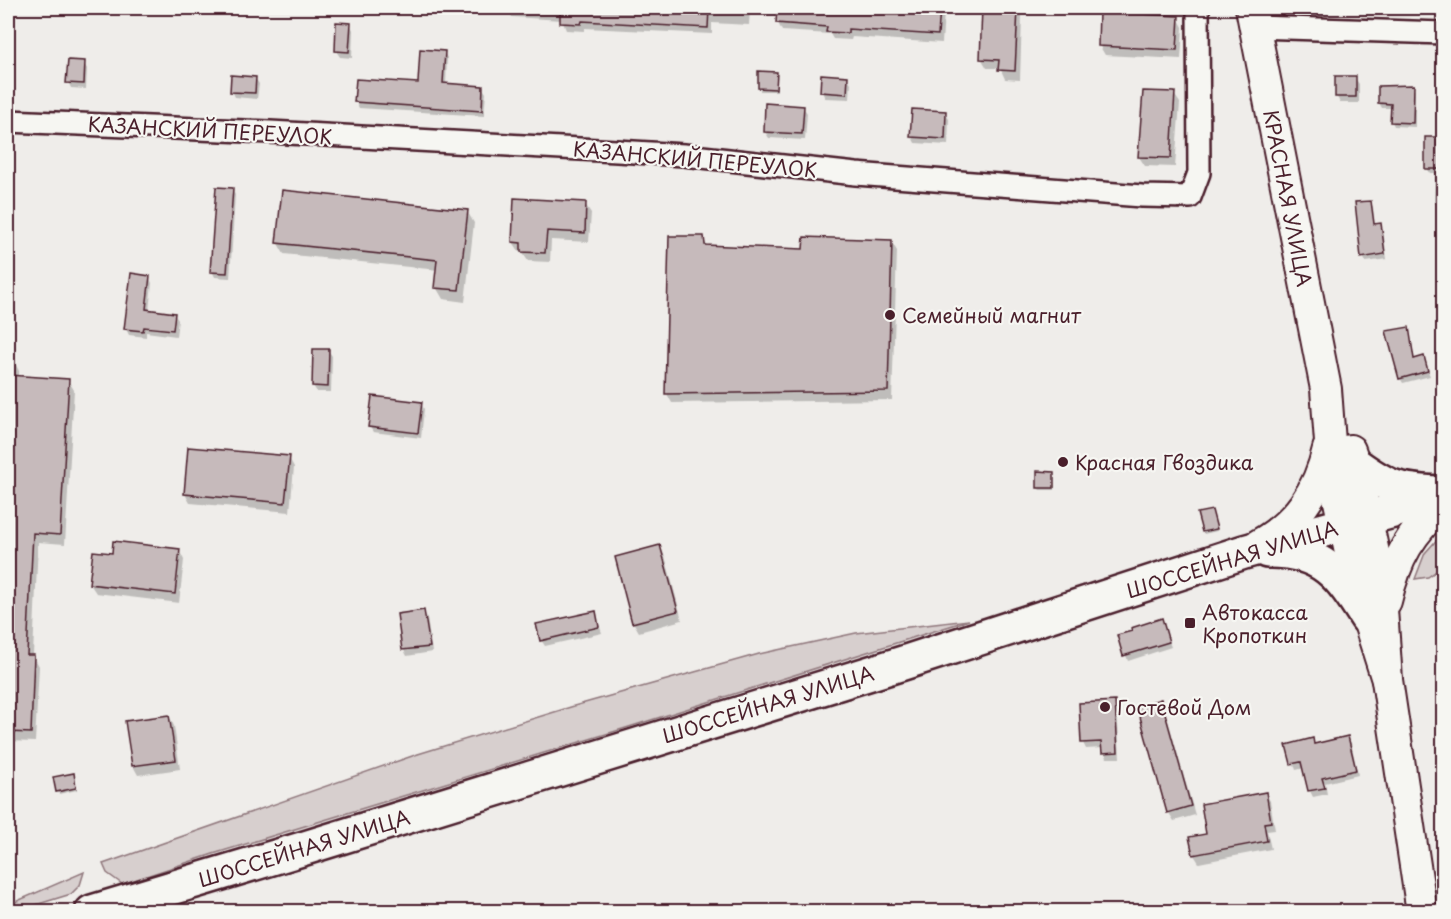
<svg xmlns="http://www.w3.org/2000/svg" width="1451" height="919" font-family="'Playpen Sans',sans-serif">
  <style>
    .grass { fill: #d7cfce; stroke: #90777c; stroke-width: 1.5 }
    .shadow { fill: #0003 }
    .building { fill: #c6babb; stroke: #4a1f2b; stroke-width: 1.5 }
    .lines { fill: none; stroke-linecap: round; stroke-linejoin: round }
    .minor-casing { stroke: #4a1f2b; stroke-width: 26 }
    .secondary-casing { stroke: #4a1f2b; stroke-width: 34 }
    .trunk-casing { stroke: #4a1f2b; stroke-width: 38 }
    .minor { stroke: #f6f6f2; stroke-width: 21 }
    .secondary { stroke: #f6f6f2; stroke-width: 30 }
    .trunk { stroke: #f6f6f2; stroke-width: 33 }
    .poi-dot { fill: #4a1f2b; stroke: #f6f6f2; stroke-width: 2 }
    .labels { text-anchor: middle; dominant-baseline: central; stroke-width: 4.5; stroke-linejoin: round; paint-order: stroke }
    .street-label { font-size: 20px; fill: #4a1f2b; stroke: #f6f6f2 }
    .poi-label { font-size: 20px; fill: #4a1f2b; stroke: #f6f6f2; text-anchor: start }
  </style>
  <rect width="100%" height="100%" fill="#efedea"/>
  <filter id="ink" filterUnits="userSpaceOnUse"><feTurbulence type="fractalNoise" baseFrequency=".0167" numOctaves="2"/><feDisplacementMap in="SourceGraphic" scale="12" xChannelSelector="R" yChannelSelector="G"/><feConvolveMatrix kernelMatrix="1 2 1 2 8 2 1 2 1" color-interpolation-filters="sRGB"/></filter>
  <g filter="url(#ink)">
    <!-- grass -->
    <g class="grass">
      <path d="M1443,533V566L1428,577L1415,579L1425,553Z"/>
      <path d="M969,620L629,727L213,854L122,884L107,873L103,864L418,754L574,706L759,654L856,633Z"/>
      <path d="M84,872L80,885L71,894L16,911H8V905Z"/>
    </g>
    <!-- shadow -->
    <g class="shadow">
      <path d="M312,8H334V12L314,11Z"/>
      <path d="M444,8H477V12L445,10Z"/>
      <path d="M508,8H750L749,25L712,23V34L585,28V31L566,30L562,20L512,17Z"/>
      <path d="M779,8H942L944,12L942,43L852,37L851,40L833,39L830,34L782,31L778,23Z"/>
      <path d="M983,8H1017L1022,16L1020,80L1005,79L1000,68H987L981,58Z"/>
      <path d="M1373,8H1411V11L1374,9Z"/>
      <path d="M1178,18L1183,27L1181,59L1105,55L1099,45Z"/>
      <path d="M350,24L353,30L352,58L340,57L336,51Z"/>
      <path d="M444,52L447,58L446,85L482,87L486,93L484,116L359,108L356,102L419,85Z"/>
      <path d="M84,63L87,69L86,89L71,88L68,82Z"/>
      <path d="M760,72L776,73L777,91H760Z"/>
      <path d="M847,77L851,83L850,99L825,98L822,92Z"/>
      <path d="M255,78L259,84L257,99L235,97L232,91Z"/>
      <path d="M1355,78L1359,84V103H1340L1337,97Z"/>
      <path d="M1413,87L1415,91V127L1394,126L1392,122V108H1382L1379,103Z"/>
      <path d="M1174,94L1180,103L1175,167L1145,166L1139,157Z"/>
      <path d="M803,107L807,113L805,140L769,138L765,132Z"/>
      <path d="M945,113L949,119L948,145L915,143L912,137Z"/>
      <path d="M1427,138H1444V206H1437L1434,201L1435,173H1430L1427,168Z"/>
      <path d="M232,189L235,195L230,278L215,277L212,271Z"/>
      <path d="M1370,202L1373,207L1375,225H1380L1383,230L1387,259L1366,262L1363,257Z"/>
      <path d="M585,204L591,213L589,242L551,240L550,262L528,261L522,252L519,251L513,242Z"/>
      <path d="M467,211L474,223L465,302L443,299L436,287L438,270L284,254L277,242Z"/>
      <path d="M703,238L708,247L804,251L891,241L897,251L892,400L672,403L667,394Z"/>
      <path d="M149,277L152,283L149,311L174,314L178,320L176,336L146,332V337L129,335L126,329Z"/>
      <path d="M1408,329L1410,333L1415,360L1423,358L1430,376L1403,383L1400,378Z"/>
      <path d="M8,330V361H14L19,371V377L68,380L74,390L65,544L38,542L33,655L39,666L35,742L8,741Z"/>
      <path d="M328,350L332,356L331,392H317L313,386Z"/>
      <path d="M421,403L424,409L421,438L373,432L369,426Z"/>
      <path d="M289,458L294,467L290,512L190,503L185,494Z"/>
      <path d="M1053,473L1055,490H1040L1038,488Z"/>
      <path d="M1199,514H1213L1217,531L1204,534Z"/>
      <path d="M660,547L665,556L682,620L639,632L633,622Z"/>
      <path d="M179,550L184,560L179,603L96,593L90,584L113,555Z"/>
      <path d="M424,612L427,618L432,652L407,656L404,650L399,615Z"/>
      <path d="M595,613L602,633L545,646L541,640Z"/>
      <path d="M1161,620L1171,647L1128,661L1119,636Z"/>
      <path d="M1160,701L1165,710L1195,815L1174,821L1169,813L1139,707Z"/>
      <path d="M1114,703L1117,708L1120,758H1107L1103,748L1086,749L1083,743Z"/>
      <path d="M169,716L174,726L180,769L138,775L133,766Z"/>
      <path d="M1347,737L1351,743L1358,775L1325,783L1327,794L1313,797L1310,791L1304,768L1296,770L1288,746L1312,740L1315,745Z"/>
      <path d="M74,777L77,790L59,794L58,791Z"/>
      <path d="M1265,793L1270,801L1275,830L1267,831L1271,849L1199,863L1194,855L1208,835Z"/>
    </g>
    <!-- building -->
    <g class="building">
      <path d="M560,8H709L708,28L582,21L581,24L560,23Z"/>
      <path d="M777,8H940L938,35L848,29V33L826,32L827,27L776,23Z"/>
      <path d="M982,8H1018L1015,71L998,70L999,60L980,59Z"/>
      <path d="M1099,12L1179,16L1177,50L1098,46Z"/>
      <path d="M336,22L351,23L349,52L335,51Z"/>
      <path d="M420,49L445,51L443,83L483,86L482,111L354,102L356,79L418,83Z"/>
      <path d="M68,60L85,61L84,84L66,83Z"/>
      <path d="M758,71L777,72L776,89L758,88Z"/>
      <path d="M821,74L848,76L847,94L820,92Z"/>
      <path d="M231,75L256,77L255,93L230,92Z"/>
      <rect x="1335" y="76" width="21" height="21"/>
      <path d="M1414,85L1413,123L1390,122L1391,104L1378,103V86Z"/>
      <path d="M1143,91L1175,92L1171,158L1138,157Z"/>
      <path d="M765,103L804,106L802,134L764,132Z"/>
      <path d="M912,109L946,111L945,139L910,137Z"/>
      <rect x="1425" y="137" width="18" height="32"/>
      <path d="M216,187L233,188L227,273L210,272Z"/>
      <path d="M282,190L468,210L459,290L434,288L437,260L276,243Z"/>
      <path d="M514,198L586,202L585,233L547,231L545,253L521,252V243L512,242Z"/>
      <path d="M1371,201L1374,224L1381,223L1385,254L1361,258L1355,202Z"/>
      <path d="M669,236H704L705,245L803,249L804,237L892,240L888,391L665,394Z"/>
      <path d="M131,273L150,276L146,309L175,313L173,330L144,327L143,331L124,329Z"/>
      <path d="M1409,327L1414,359L1424,356L1428,371L1399,379L1386,331Z"/>
      <path d="M313,349H329L328,387L312,386Z"/>
      <path d="M8,375L69,379L60,535L33,533L27,655H34L31,733L8,732Z"/>
      <path d="M372,396L422,402L418,433L368,427Z"/>
      <path d="M188,447L290,456L285,503L184,494Z"/>
      <path d="M1037,471L1054,472V488H1037Z"/>
      <path d="M1212,510L1217,529L1202,532L1197,513Z"/>
      <path d="M113,541L180,549L175,594L89,584L93,551L112,553Z"/>
      <path d="M660,545L678,611L632,623L615,557Z"/>
      <path d="M424,610L430,647L402,650L397,614Z"/>
      <path d="M596,611L599,627L540,641L536,624Z"/>
      <path d="M1162,618L1169,642L1123,656L1117,635L1132,631L1131,628Z"/>
      <path d="M1161,699L1191,806L1167,813L1137,706Z"/>
      <path d="M1115,701L1118,752L1102,753L1101,742L1081,743L1079,703Z"/>
      <path d="M169,715L176,760L132,766L125,721Z"/>
      <path d="M1348,736L1356,770L1322,778L1325,788L1308,791L1301,762L1291,764L1286,745L1313,738L1314,744Z"/>
      <path d="M74,773L76,788L56,792L53,777Z"/>
      <path d="M1266,792L1271,822L1264,823L1267,841L1193,855L1189,837L1206,834L1201,804Z"/>
    </g>
    <g class="lines">
      <!-- minor casing -->
      <g class="minor-casing">
        <g id="minor">
          <path d="M1255,27L1444,33"/>
          <path d="M8,121L270,132L617,151L684,155L856,174L1142,196L1190,197L1199,173L1198,8"/>
        </g>
      </g>
      <!-- secondary casing -->
      <g class="secondary-casing">
        <g id="secondary">
          <path d="M1251,8L1326,389L1332,469L1357,585L1387,680"/>
          <path d="M1350,450L1355,464L1380,581L1387,680L1422,912"/>
          <path d="M1258,545C1297,523 1318,492 1328,449"/>
          <path d="M1386,601C1396,558 1411,532 1444,503"/>
        </g>
      </g>
      <!-- trunk casing -->
      <g class="trunk-casing">
        <g id="trunk">
          <path d="M1355,464C1388,488 1398,491 1439,493"/>
          <path d="M1267,551C1323,550 1340,575 1367,618"/>
          <path d="M92,912L305,848L903,663L1244,552L1444,497"/>
        </g>
      </g>
      <!-- minor -->
      <use href="#minor" class="minor"/>
      <!-- secondary -->
      <use href="#secondary" class="secondary"/>
      <!-- trunk -->
      <use href="#trunk" class="trunk"/>
    </g>
  </g>
  <!-- markers -->
  <g class="poi-dot">
    <circle cx="890" cy="315" r="6"/>
    <circle cx="1063" cy="462" r="6"/>
    <rect x="1184" y="617" width="12" height="12" rx="3"/>
    <circle cx="1105" cy="707" r="6"/>
  </g>
  <g class="labels">
    <!-- street labels -->
    <g class="street-label">
      <text transform="translate(210 130) rotate(3)">КАЗАНСКИЙ ПЕРЕУЛОК</text>
      <text transform="translate(695 159) rotate(5)">КАЗАНСКИЙ ПЕРЕУЛОК</text>
      <text transform="translate(1288 198) rotate(79)">КРАСНАЯ УЛИЦА</text>
      <text transform="translate(1232 559) rotate(-17)">ШОССЕЙНАЯ УЛИЦА</text>
      <text transform="translate(768 704) rotate(-17)">ШОССЕЙНАЯ УЛИЦА</text>
      <text transform="translate(304 848) rotate(-17)">ШОССЕЙНАЯ УЛИЦА</text>
    </g>
    <!-- poi labels -->
    <g class="poi-label">
      <text x="902" y="315">Семейный магнит</text>
      <text x="1075" y="462">Красная Гвоздика</text>
      <text x="1202" y="612">Автокасса<tspan x="1202" dy="23">Кропоткин</tspan></text>
      <text x="1117" y="707">Гостевой Дом</text>
    </g>
  </g>
  <!-- margin -->
  <rect width="1451" height="919" fill="none" stroke="#f6f6f2" stroke-width="30"/>
  <rect x="15" y="15" width="1421" height="889" fill="none" stroke="#4a1f2b" stroke-width="2" filter="url(#ink)"/>
</svg>
